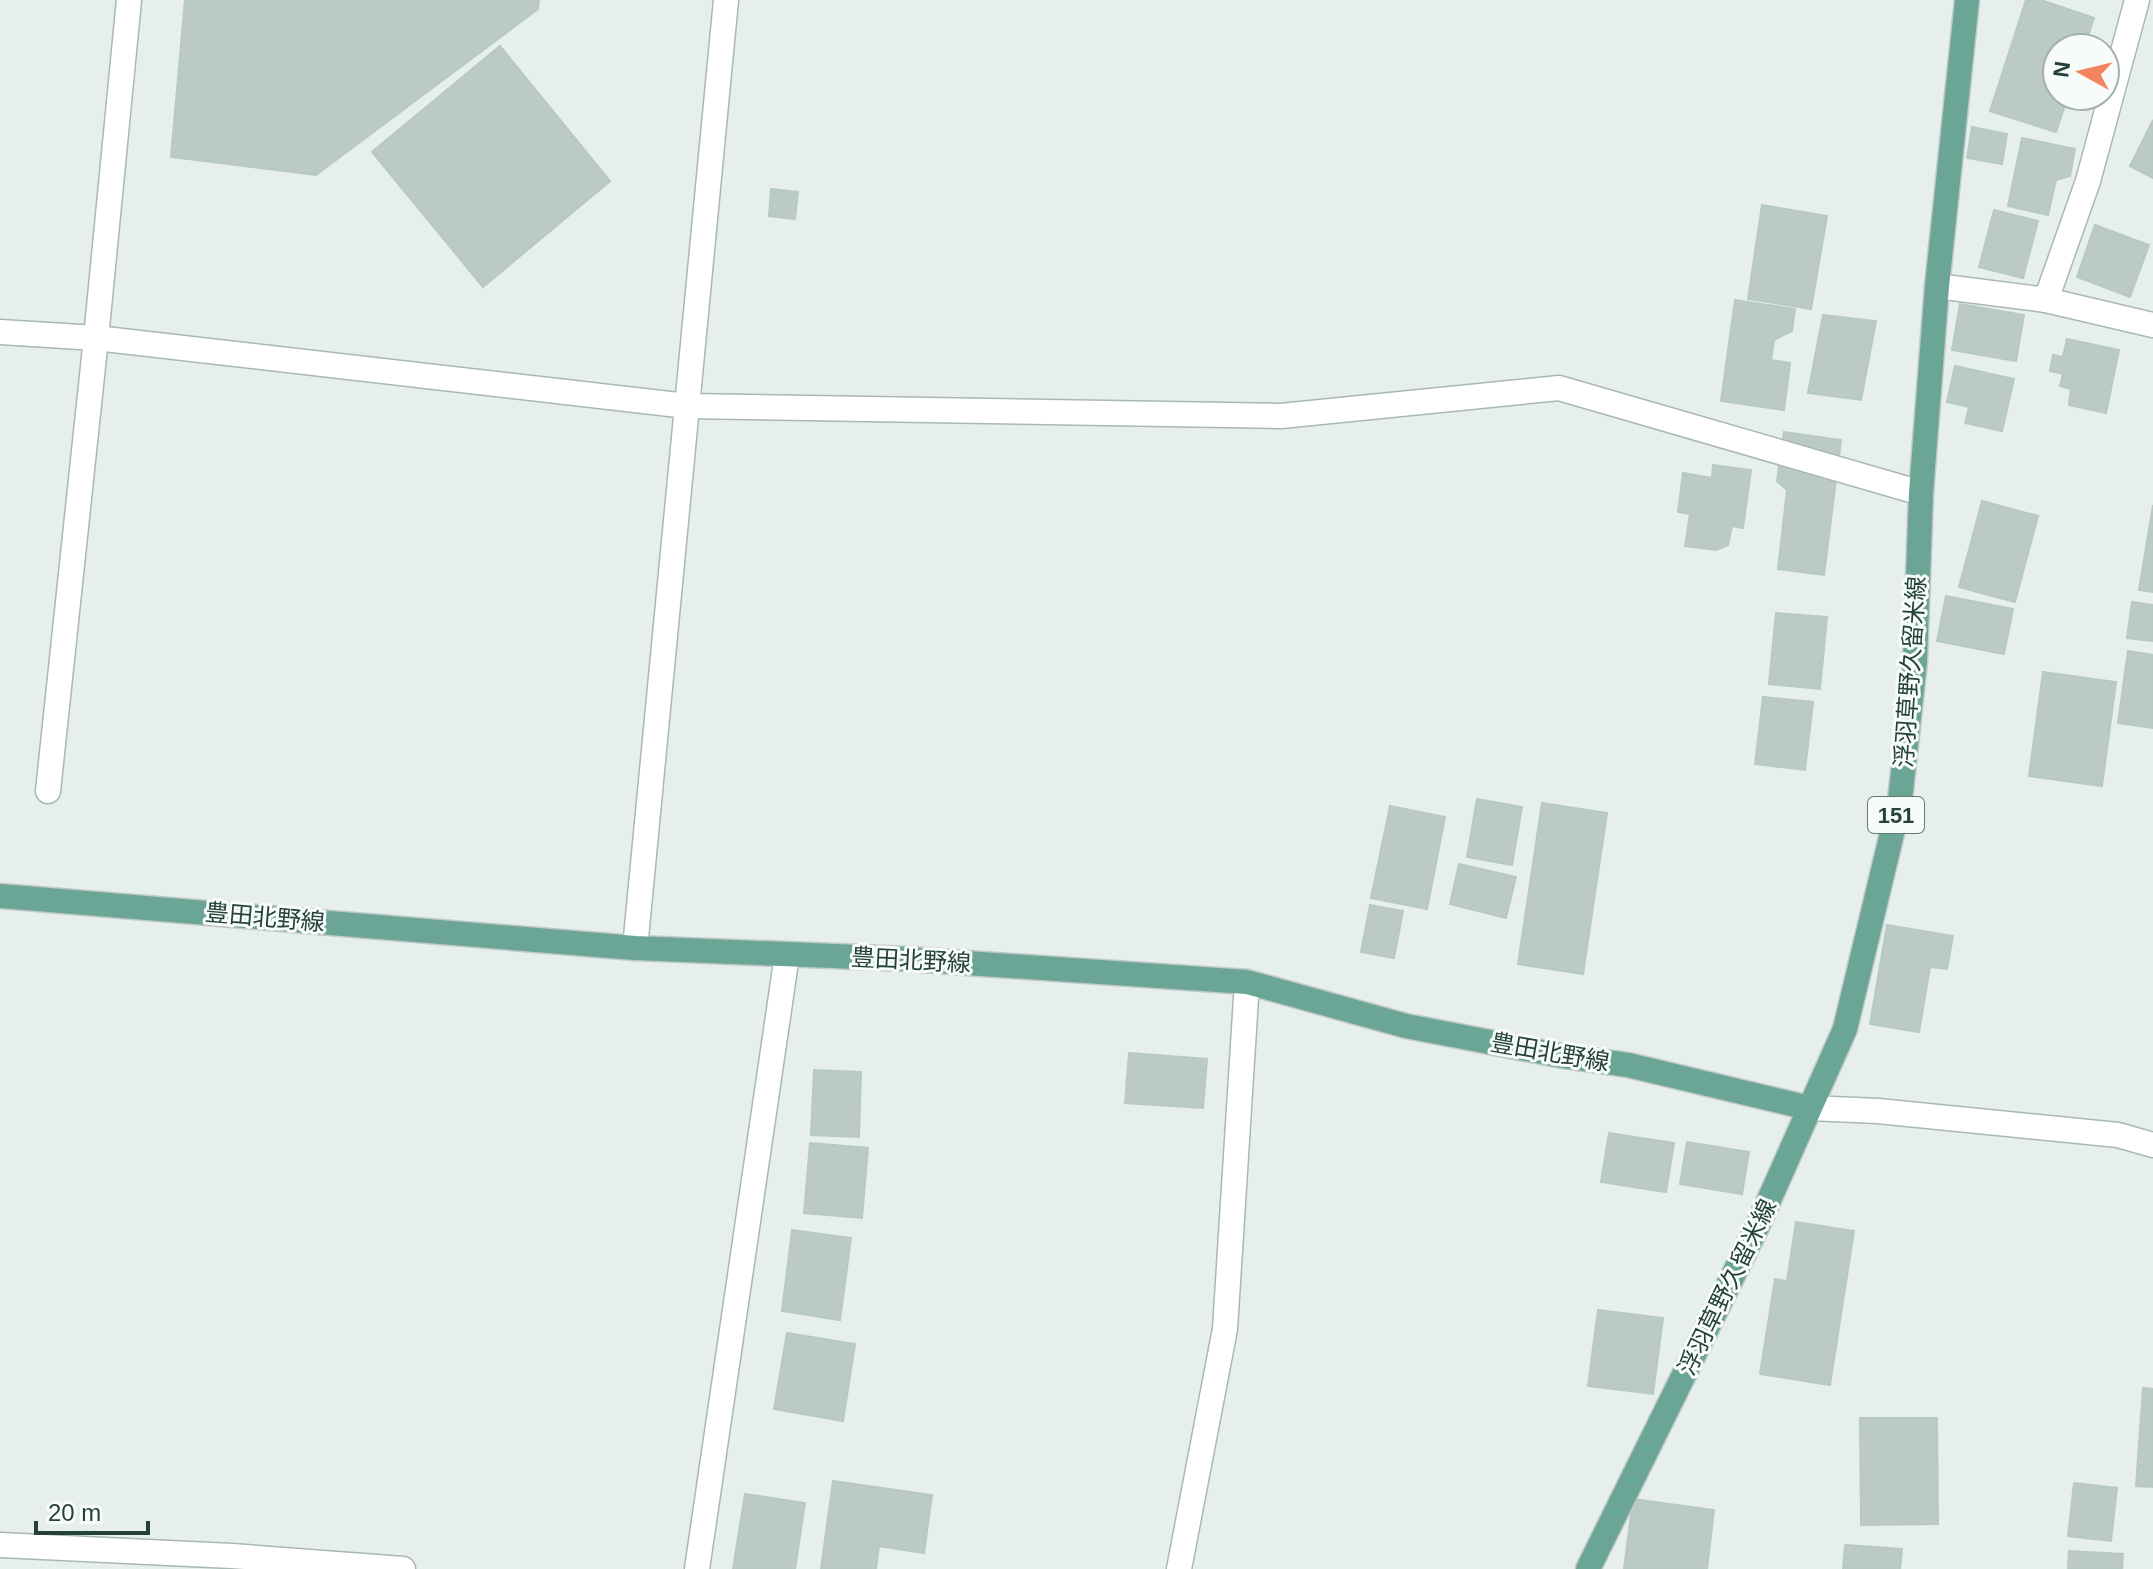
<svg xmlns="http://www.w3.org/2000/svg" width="2153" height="1569" font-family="Arial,'Noto Sans JP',sans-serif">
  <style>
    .building { fill: #bbcac4; stroke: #b8c9c2; stroke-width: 2 }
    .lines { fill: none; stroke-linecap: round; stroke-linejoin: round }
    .minor-casing { stroke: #a8b8b2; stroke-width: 27 }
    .major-casing { stroke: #c2cac8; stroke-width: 27 }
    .minor { stroke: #fff; stroke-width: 24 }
    .major { stroke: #6aa596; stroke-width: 24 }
    .labels { text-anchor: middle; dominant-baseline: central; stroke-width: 6; stroke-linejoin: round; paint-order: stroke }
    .shield { fill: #f7fbf9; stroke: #637a73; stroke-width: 2 }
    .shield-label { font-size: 22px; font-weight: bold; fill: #24423a }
    .street-label { font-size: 24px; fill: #24423a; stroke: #f7fbf9 }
  </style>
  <rect width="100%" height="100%" fill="#e6efeb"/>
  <!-- building -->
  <g class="building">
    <path d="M185,0H539L538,9L316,175L171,157Z"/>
    <path d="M2026,0H2041L2094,18L2084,48H2057V96H2068L2056,132L1990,111Z"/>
    <path d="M500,46L610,181L483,287L372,152Z"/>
    <path d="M2153,120V178L2130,166Z"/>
    <path d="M1972,127L2007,134L2002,164L1967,158Z"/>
    <path d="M2022,138L2075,149L2070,176L2056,180L2048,215L2008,206Z"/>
    <path d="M771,189L798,192L795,219L769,216Z"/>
    <path d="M1762,205L1827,216L1811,309L1748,299Z"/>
    <path d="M1994,210L2038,221L2023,278L1979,267Z"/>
    <path d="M2095,225L2149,245L2130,297L2077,277Z"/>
    <path d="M1735,300L1795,309L1792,331L1774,340L1771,360L1790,363L1784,410L1721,401Z"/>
    <path d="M1960,304L2024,315L2016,361L1952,350Z"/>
    <path d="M1823,315L1876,321L1861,400L1808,393Z"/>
    <path d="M2067,339L2119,350L2106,413L2069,405L2071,389L2060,386L2063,374L2050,371L2053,355L2063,357Z"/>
    <path d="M1955,366L2014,379L2002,431L1965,423L1969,407L1947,402Z"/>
    <path d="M1784,432L1841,440L1824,575L1778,569L1787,490L1777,481Z"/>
    <path d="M1713,465L1751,470L1743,528L1732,526L1728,545L1716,550L1685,546L1690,514L1678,512L1683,473L1712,478Z"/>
    <path d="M1982,501L2038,516L2015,602L1959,587Z"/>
    <path d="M2153,505V592L2139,590Z"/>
    <path d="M1946,596L2013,609L2004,654L1937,641Z"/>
    <path d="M2132,602L2153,605V641L2127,638Z"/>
    <path d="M1776,613L1827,617L1820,689L1769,684Z"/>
    <path d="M2128,651L2153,655V728L2118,723Z"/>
    <path d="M2043,672L2116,682L2102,786L2029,776Z"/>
    <path d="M1763,697L1813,702L1805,770L1755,764Z"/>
    <path d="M1477,799L1522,807L1512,865L1467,857Z"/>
    <path d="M1542,803L1607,813L1583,974L1518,964Z"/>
    <path d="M1390,806L1445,817L1427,909L1371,898Z"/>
    <path d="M1459,864L1516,877L1506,918L1450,904Z"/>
    <path d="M1370,905L1403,911L1394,958L1361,952Z"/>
    <path d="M1887,925L1953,936L1947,969L1930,967L1919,1032L1870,1024Z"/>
    <path d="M1129,1053L1207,1059L1203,1108L1125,1103Z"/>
    <path d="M814,1070L861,1072L859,1137L811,1135Z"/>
    <path d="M1609,1133L1674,1143L1666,1192L1601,1182Z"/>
    <path d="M1687,1142L1749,1152L1742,1194L1680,1184Z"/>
    <path d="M810,1143L868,1148L862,1218L804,1213Z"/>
    <path d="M1796,1222L1854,1231L1830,1385L1760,1374L1775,1279L1787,1281Z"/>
    <path d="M792,1230L851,1238L840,1320L782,1311Z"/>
    <path d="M1598,1310L1663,1318L1653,1394L1588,1386Z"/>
    <path d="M787,1333L855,1344L843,1421L774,1409Z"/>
    <path d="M2143,1388L2153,1389V1487L2136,1486Z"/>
    <path d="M1860,1418H1937L1938,1524L1861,1525Z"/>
    <path d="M833,1481L932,1495L924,1553L879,1546L876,1569H821Z"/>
    <path d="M2074,1483L2117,1488L2111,1541L2068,1536Z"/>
    <path d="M745,1494L805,1503L795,1569H733Z"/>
    <path d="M1633,1499L1714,1510L1707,1569H1624Z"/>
    <path d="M1845,1545L1902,1549L1900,1569H1843Z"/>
    <path d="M2069,1551L2123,1554L2122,1569H2068Z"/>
  </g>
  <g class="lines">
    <!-- minor casing -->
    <g class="minor-casing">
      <g id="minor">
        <path d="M1937,286L2046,300L2153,325"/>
        <path d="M2046,300L2088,181L2137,0"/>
        <path d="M0,332L96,338L687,406L1281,416L1559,388L1921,493"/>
        <path d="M48,791L96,338L129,0"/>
        <path d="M635,948L726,0"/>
        <path d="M1809,1108L1878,1111L2118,1135L2153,1145"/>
        <path d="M0,1545L232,1556L403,1569"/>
        <path d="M697,1569L787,955"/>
        <path d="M1179,1569L1225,1329L1247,982"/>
      </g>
    </g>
    <!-- major casing -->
    <g class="major-casing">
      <g id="major">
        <path d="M0,896L635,948L908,959L1247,982L1406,1026L1563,1056L1628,1065L1809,1108"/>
        <path d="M1588,1569L1757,1227L1845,1029L1900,800L1915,661L1921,493L1937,286L1967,0"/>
      </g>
    </g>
    <!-- minor -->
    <use href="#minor" class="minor"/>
    <!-- major -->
    <use href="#major" class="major"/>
  </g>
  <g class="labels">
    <!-- shield labels -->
    <rect class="shield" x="1868" y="797" width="56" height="36" rx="6"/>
    <g class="shield-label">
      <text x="1896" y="815">151</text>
    </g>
    <!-- street labels -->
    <g class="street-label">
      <text transform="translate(1910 672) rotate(-86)">浮羽草野久留米線</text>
      <text transform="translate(265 917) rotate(5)">豊田北野線</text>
      <text transform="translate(911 960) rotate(3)">豊田北野線</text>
      <text transform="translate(1550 1052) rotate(10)">豊田北野線</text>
      <text transform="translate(1727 1287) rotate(-64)">浮羽草野久留米線</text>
    </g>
  </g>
  <!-- north arrow -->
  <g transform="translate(2081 72) rotate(278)"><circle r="38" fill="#f7fbf9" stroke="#a3b1ad" stroke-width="2"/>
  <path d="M0-6L14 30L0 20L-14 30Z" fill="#f4845f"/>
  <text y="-12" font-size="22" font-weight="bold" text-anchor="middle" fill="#24423a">N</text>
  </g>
  <!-- scale -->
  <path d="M36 1521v12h112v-12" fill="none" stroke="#24423a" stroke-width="4"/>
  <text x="48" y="1521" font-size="24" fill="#24423a" stroke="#f7fbf9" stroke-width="6" paint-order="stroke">20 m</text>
</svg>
